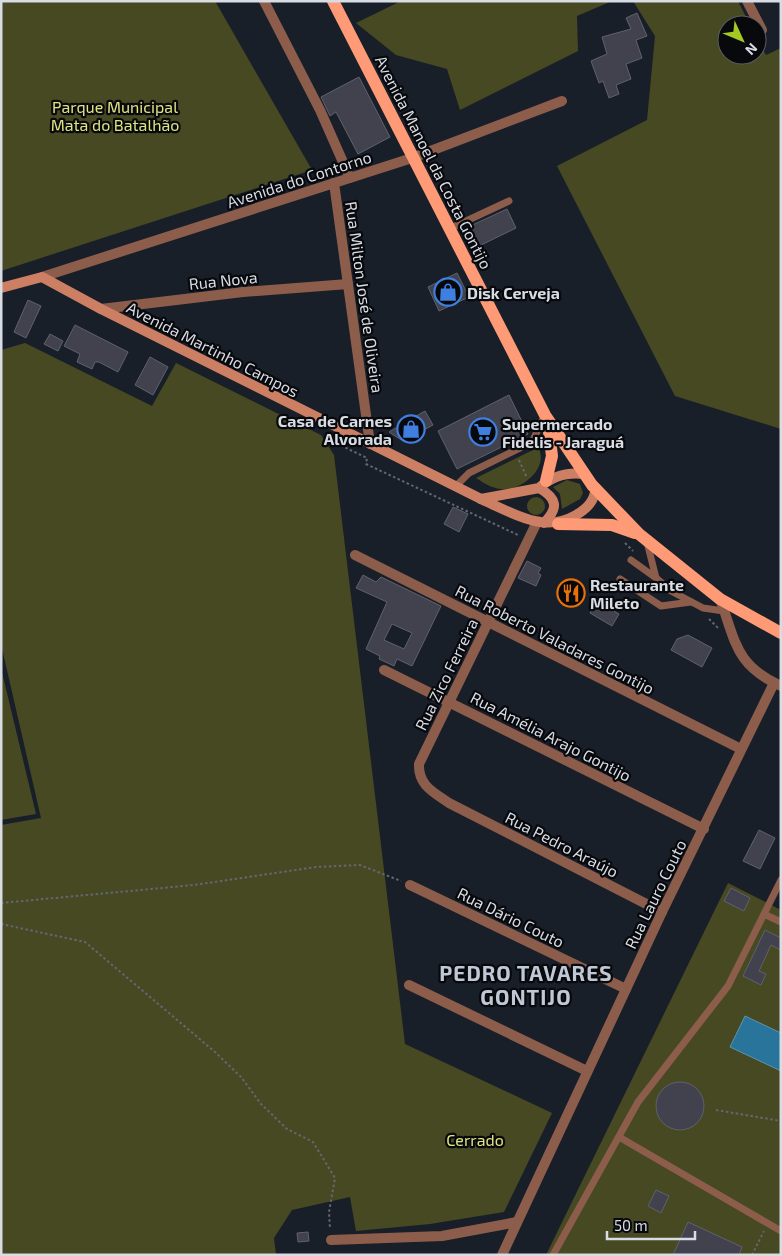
<svg xmlns="http://www.w3.org/2000/svg" width="782" height="1256" font-family="'Exo 2',sans-serif">
  <style>
    .green { fill: #474922 }
    .water { fill: #28749a; stroke: #5d93b0 }
    .building { fill: #41424e; stroke: #60616e; fill-rule: evenodd }
    .lines { fill: none; stroke-linecap: round; stroke-linejoin: round }
    .path { stroke: #626770; stroke-width: 2; stroke-dasharray: 2.5 2.5; stroke-linecap: butt }
    .service { stroke: #8d5d4c; stroke-width: 7 }
    .minor { stroke: #8d5d4c; stroke-width: 10 }
    .secondary { stroke: #cd7f64; stroke-width: 10 }
    .primary { stroke: #ff9a76; stroke-width: 12 }
    .labels { text-anchor: middle; dominant-baseline: central; stroke-width: 4.5; stroke-linejoin: round; paint-order: stroke }
    .park-label { font-size: 16px; fill: #e0e580; stroke: #07090d }
    .street-label { font-size: 16px; fill: #d8dce3; stroke: #07090d }
    .poi-label { font-size: 16px; font-weight: bold; fill: #d8dce3; stroke: #07090d; text-anchor: start }
    .district-label { font-size: 21px; font-weight: bold; letter-spacing: 1px; fill: #c0c8d5; stroke: #07090d }
  </style>
  <rect width="100%" height="100%" fill="#191f29"/>
  <!-- green -->
  <g class="green">
    <path d="M1,1H215L312,170L1,271Z"/>
    <path d="M401,1H612L577,16L578,51L460,110L447,69L396,55L356,23Z"/>
    <path d="M633,1H738L750,25H727V55H757V39L766,55L781,48V429L675,396L557,166L647,120L655,36Z"/>
    <path d="M25,343L152,406L176,363L321,435L334,455L405,1044L552,1113L504,1212L430,1224L356,1231L350,1197L292,1210L274,1238L276,1255H1V825L41,818L1,644V350Z"/>
    <path d="M539,447C540,452 542,458 540,463C536,478 516,491 501,489C491,488 484,483 476,478Z"/>
    <path d="M567,480L580,484L583,493L580,499L562,509L560,494L553,487Z"/>
    <circle cx="536" cy="506" r="9"/>
    <path d="M1,668L36,814L1,820Z"/>
    <path d="M728,883L781,910V1255H546Z"/>
  </g>
  <!-- water -->
  <path class="water" d="M745,1016L781,1033V1071L730,1047Z"/>
  <!-- building -->
  <g class="building">
    <path d="M637,13L647,36L636,40L642,58L626,64L631,79L616,85L619,94L609,98L603,81L599,83L591,61L607,54L602,37L631,29L626,18Z"/>
    <path d="M359,77L390,137L358,154L336,112L330,116L321,97Z"/>
    <path d="M507,209L516,228L475,248L466,228Z"/>
    <path d="M457,273L469,297L439,311L428,287Z"/>
    <path d="M28,300L41,306L26,338L14,332Z"/>
    <path d="M75,325L128,352L118,372L99,362H95L92,369L77,362L80,354L64,346Z"/>
    <path d="M50,334L63,341L58,351L44,344Z"/>
    <path d="M150,357L168,367L153,395L135,385Z"/>
    <path d="M509,395L528,434L457,469L438,431Z"/>
    <path d="M425,411L433,425L403,441L389,432Z"/>
    <path d="M453,507L468,514L459,532L444,524Z"/>
    <path d="M527,561L541,568L538,573L541,575L536,586L518,578Z"/>
    <path d="M363,575L376,582L381,577L441,606L412,666L397,659L394,666L379,659L380,656L366,649L387,602L356,588ZM392,624L412,633L404,649L384,640Z"/>
    <path d="M596,601L619,614L612,626L590,613Z"/>
    <path d="M688,635L712,648L702,667L671,650L677,639Z"/>
    <path d="M759,830L775,838L760,869L743,861Z"/>
    <path d="M731,888L750,898L744,911L724,901Z"/>
    <path d="M765,930L781,938V950L771,945L759,971L766,974L761,985L743,976Z"/>
    <circle cx="680" cy="1106" r="24"/>
    <path d="M656,1190L669,1196L661,1213L648,1206Z"/>
    <path d="M688,1222L742,1247L739,1255H673Z"/>
    <path d="M308,1232L309,1241L298,1242L297,1233Z"/>
  </g>
  <g class="lines">
    <!-- path -->
    <g class="path">
      <path d="M508,437L510,442"/>
      <path d="M334,438L342,446L367,458L366,464L518,535"/>
      <path d="M519,460L527,478"/>
      <path d="M625,543L633,551"/>
      <path d="M709,619L718,628"/>
      <path d="M1,903L194,885L316,867L360,865L401,881"/>
      <path d="M1,924L85,942L215,1052L241,1077L261,1104L287,1129L313,1142L335,1178L329,1212L330,1229"/>
      <path d="M716,1110L781,1121"/>
      <path d="M752,1255L764,1231"/>
    </g>
    <!-- service -->
    <g class="service">
      <path d="M449,229L509,201"/>
      <path d="M455,487L469,473L532,442L545,415"/>
      <path d="M647,542L656,578L671,591L703,608L724,611"/>
      <path d="M631,560L656,578"/>
      <path d="M620,579L661,606L691,602"/>
      <path d="M764,914L781,922"/>
      <path d="M619,1137L781,1231"/>
      <path d="M553,1255L638,1102L728,986L781,880"/>
    </g>
    <!-- minor -->
    <g class="minor">
      <path d="M264,1L320,110L350,178"/>
      <path d="M747,1L762,30"/>
      <path d="M334,183L370,444"/>
      <path d="M42,277L412,158L562,101"/>
      <path d="M101,309L243,292L348,284"/>
      <path d="M537,522L419,764C418,785 433,792 449,803L662,912"/>
      <path d="M355,555L741,749"/>
      <path d="M720,599C736,642 735,665 781,686"/>
      <path d="M384,670L704,829"/>
      <path d="M410,885L626,989"/>
      <path d="M409,985L587,1071"/>
      <path d="M331,1240L442,1236L517,1222"/>
      <path d="M502,1255L662,912L774,683"/>
    </g>
    <!-- secondary -->
    <g class="secondary">
      <path d="M1,288L42,277L101,309L485,501C516,515 545,533 576,515C588,508 594,501 596,488"/>
      <path d="M539,488C557,498 559,508 544,523"/>
      <path d="M481,499L539,488C552,476 567,472 584,474"/>
    </g>
    <!-- primary -->
    <g class="primary">
      <path d="M333,1L545,415L592,485L639,534L720,599L781,633"/>
      <path d="M546,481L552,456L548,424"/>
      <path d="M558,524L612,525L635,533"/>
    </g>
  </g>
  <!-- icons -->
  <defs>
    <g id="shop-ring" transform="scale(1.4375)"><circle r="9.5" fill="#07090d" stroke="#3f7fe0" stroke-width="1.5"/><path d="M-5-2.5h2.3a2.7 3.5 0 0 1 5.4 0H5L5.5 6h-11ZM-1.5-2.5h3a1.5 2.3 0 0 0-3 0Z" fill="#3f7fe0"/></g>
    <g id="supermarket-ring" transform="scale(1.4375)"><circle r="9.5" fill="#07090d" stroke="#3f7fe0" stroke-width="1.5"/><path d="M-6-5.5h2.5l.6 2H6L4.5 2H-2.5L-4.4-4H-6ZM-1.5 3.2a1.3 1.3 0 1 0 .1 0ZM3 3.2a1.3 1.3 0 1 0 .1 0Z" fill="#3f7fe0"/></g>
    <g id="restaurant-ring" transform="scale(1.4375)"><circle r="9.5" fill="#07090d" stroke="#e8710a" stroke-width="1.5"/><path d="M-5-6h1v4h1v-4h1v4h1v-4h1v5L-1.5 .5V6h-2V.5L-5-1ZM5-6V6H3V1.5H1.5Q1.5-4 5-6Z" fill="#e8710a"/></g>
  </defs>
  <g fill-rule="evenodd">
    <use href="#shop-ring" x="448" y="292"/>
    <use href="#shop-ring" x="411" y="429"/>
    <use href="#supermarket-ring" x="483" y="432"/>
    <use href="#restaurant-ring" x="571" y="593"/>
  </g>
  <g class="labels">
    <!-- park labels -->
    <g class="park-label">
      <text x="115" y="106">Parque Municipal<tspan x="115" dy="18">Mata do Batalhão</tspan></text>
      <text x="475" y="1139">Cerrado</text>
    </g>
    <!-- street labels -->
    <g class="street-label">
      <text transform="translate(434 162) rotate(63)">Avenida Manoel da Costa Gontijo</text>
      <text transform="translate(299 179) rotate(-18)">Avenida do Contorno</text>
      <text transform="translate(223 280) rotate(-6)">Rua Nova</text>
      <text transform="translate(365 297) rotate(82)">Rua Milton José de Oliveira</text>
      <text transform="translate(213 349) rotate(27)">Avenida Martinho Campos</text>
      <text transform="translate(555 639) rotate(27)">Rua Roberto Valadares Gontijo</text>
      <text transform="translate(446 674) rotate(-64)">Rua Zico Ferreira</text>
      <text transform="translate(551 736) rotate(27)">Rua Amélia Arajo Gontijo</text>
      <text transform="translate(562 844) rotate(27)">Rua Pedro Araújo</text>
      <text transform="translate(655 894) rotate(-64)">Rua Lauro Couto</text>
      <text transform="translate(511 917) rotate(26)">Rua Dário Couto</text>
    </g>
    <!-- poi labels -->
    <g class="poi-label">
      <text x="467" y="292">Disk Cerveja</text>
      <text x="392" y="420" text-anchor="end">Casa de Carnes<tspan x="392" dy="18">Alvorada</tspan></text>
      <text x="502" y="423">Supermercado<tspan x="502" dy="18">Fidelis - Jaraguá</tspan></text>
      <text x="590" y="584">Restaurante<tspan x="590" dy="18">Mileto</tspan></text>
    </g>
    <!-- district labels -->
    <g class="district-label">
      <text x="526" y="972">PEDRO TAVARES<tspan x="526" dy="24">GONTIJO</tspan></text>
    </g>
  </g>
  <!-- border -->
  <rect width="782" height="1256" fill="none" stroke="#d8dce3" stroke-width="5"/>
  <!-- north arrow -->
  <g transform="translate(742 40) rotate(134)"><circle r="24" fill="#07090d" stroke="#5b5d63"/>
  <path d="M0-4L9 19L0 12L-9 19Z" fill="#a5c822"/>
  <text y="-8" font-size="14" font-weight="bold" text-anchor="middle" fill="#d8dce3">N</text>
  </g>
  <!-- scale -->
  <path d="M607 1231v8h88v-8" fill="none" stroke="#d8dce3" stroke-width="2.5"/>
  <text x="614" y="1231" font-size="15" fill="#d8dce3" stroke="#07090d" stroke-width="4" paint-order="stroke">50 m</text>
</svg>
